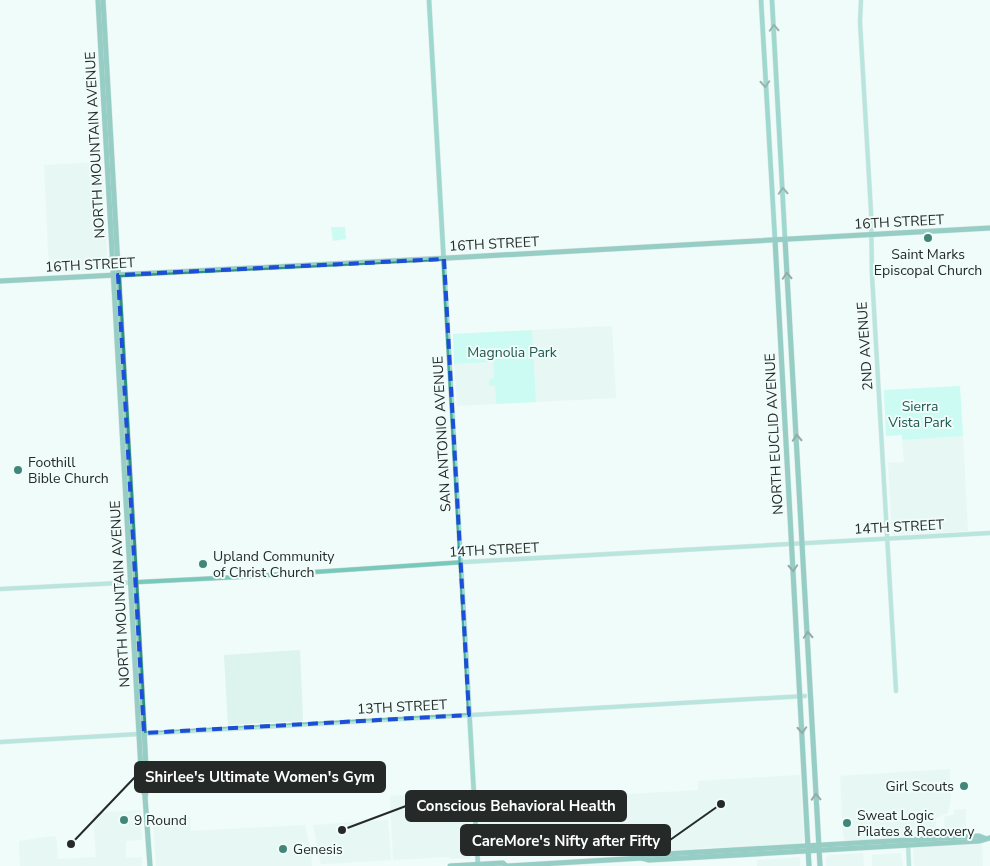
<svg xmlns="http://www.w3.org/2000/svg" width="990" height="866" font-family="'Nunito Sans',sans-serif">
  <style>
    .built { fill: #ddf3ee }
    .green { fill: #9ffae8 }
    .lines { fill: none; stroke-linecap: round; stroke-linejoin: round }
    .tertiary-casing { stroke: #cbd6d4; stroke-width: 5 }
    .secondary-casing { stroke: #cbd6d4; stroke-width: 5.5 }
    .primary-casing { stroke: #cbd6d4; stroke-width: 6 }
    .tertiary { stroke: #77caba; stroke-width: 4 }
    .secondary { stroke: #3fad9a; stroke-width: 4.5 }
    .primary { stroke: #2c9484; stroke-width: 5 }
    .oneway { stroke: #2f5e56 }
    .oneway2 { stroke: #274a44 }
    .marked { fill: none; stroke: #1d4ed8; stroke-width: 4; stroke-dasharray: 10 6; stroke-linejoin: round }
    .poi-dot { fill: #428679; stroke: #effcf9; stroke-width: 2 }
    .labels { text-anchor: middle; dominant-baseline: central; stroke-width: 4; stroke-linejoin: round; paint-order: stroke }
    .street-label { font-size: 14px; fill: #252a29; stroke: #effcf9 }
    .poi-label { font-size: 14px; fill: #252a29; stroke: #effcf9; text-anchor: start }
    .park-label { font-size: 14px; fill: #205b51; stroke: #effcf9 }
    .leader { fill: none; stroke: #252a29; stroke-width: 2 }
    .callout-dot { fill: #252a29; stroke: #effcf9; stroke-width: 2 }
    .callout { fill: #252a29; stroke: #252a29; stroke-width: 2 }
    .callout-label { font-size: 15px; text-anchor: middle; font-weight: bold; fill: #fff }
  </style>
  <rect width="100%" height="100%" fill="#effcf9"/>
  <!-- built -->
  <g class="built">
    <path d="M102,162L108,270L49,272L44,165Z"/>
    <path d="M612,326L616,398L536,402L532,330Z"/>
    <path d="M493,362L496,404L457,406L454,364Z"/>
    <path d="M963,436L968,531L892,535L888,463L904,462L902,440Z"/>
    <path d="M300,650L303,721L228,725L224,655Z"/>
    <path d="M950,769L951,798L948,813L936,818L935,830L929,836L846,842L843,836L840,776Z"/>
    <path d="M800,775L804,840L799,845L701,848L690,850L652,853L644,850V845H634L622,849L562,853L561,851L526,853L512,850L503,851L499,853L498,837L481,838L479,803L698,790V781Z"/>
    <path d="M468,791L471,858L453,859L447,857L393,860L390,796Z"/>
    <path d="M966,809V829L945,830L944,816L954,815V810Z"/>
    <path d="M140,810L142,840L126,841V858L142,857V866H20L19,841L45,837L56,836L58,859L96,857L93,813Z"/>
    <path d="M190,817L191,831L305,825L311,850L312,866H156L153,820Z"/>
    <path d="M388,820L391,860L325,864H321L320,861L313,825Z"/>
    <path d="M982,844L983,866H914L913,849L914,847Z"/>
    <path d="M863,853L864,866H826V858L830,855Z"/>
    <path d="M901,853L903,866H872V855Z"/>
    <path d="M800,857V866H757V860Z"/>
  </g>
  <!-- green -->
  <g class="green">
    <path d="M331,227H345L346,239L333,241Z"/>
    <path d="M532,330L536,402L496,404L495,386H489V379L494,378L493,362L454,364L453,334Z"/>
    <path d="M960,386L963,436L902,440V435L886,436L884,390Z"/>
  </g>
  <g class="lines">
    <!-- tertiary casing -->
    <g class="tertiary-casing">
      <g id="tertiary">
        <path d="M861,0L860,22L871,212L872,275L896,691"/>
        <path d="M0,589L239,577L465,562L990,533"/>
        <path d="M0,742L805,696"/>
        <path d="M908,843L909,866"/>
      </g>
    </g>
    <!-- secondary casing -->
    <g class="secondary-casing">
      <g id="secondary">
        <path d="M429,0L478,866"/>
        <path d="M761,0L775,240"/>
        <path d="M772,0L785,239"/>
      </g>
    </g>
    <!-- primary casing -->
    <g class="primary-casing">
      <g id="primary">
        <path d="M98,0L142,788L145,795"/>
        <path d="M103,0L144,729L147,787L145,797L150,866"/>
        <path d="M785,239L820,866"/>
        <path d="M775,240L809,866"/>
        <path d="M0,281L448,258L990,228"/>
        <path d="M642,858L649,860L979,841L990,838"/>
        <path d="M450,866L503,863L506,866L642,858L649,855L979,836L984,838"/>
      </g>
    </g>
    <!-- tertiary -->
    <use href="#tertiary" class="tertiary"/>
    <!-- secondary -->
    <use href="#secondary" class="secondary"/>
    <!-- primary -->
    <use href="#primary" class="primary"/>
  </g>
  <!-- one-way arrows -->
  <defs><path id="oneway-chevron" d="M-2-3.5L2.5 0L-2 3.5" fill="none" stroke-width="1.6" stroke-linecap="round" stroke-linejoin="round" transform="scale(1.25)"/></defs>
  <g class="oneway">
    <use href="#oneway-chevron" transform="translate(774 28) rotate(-93)"/>
    <use href="#oneway-chevron" transform="translate(765 84) rotate(87)"/>
    <use href="#oneway-chevron" transform="translate(783 191) rotate(-93)"/>
  </g>
  <g class="oneway2">
    <use href="#oneway-chevron" transform="translate(787 276) rotate(-93)"/>
    <use href="#oneway-chevron" transform="translate(797 438) rotate(-93)"/>
    <use href="#oneway-chevron" transform="translate(793 568) rotate(87)"/>
    <use href="#oneway-chevron" transform="translate(808 635) rotate(-93)"/>
    <use href="#oneway-chevron" transform="translate(802 730) rotate(87)"/>
    <use href="#oneway-chevron" transform="translate(816 797) rotate(-92)"/>
  </g>
  <!-- marked area -->
  <path d="M0 0H990V866H0ZM444,259L469,715L144,733L118,275Z" fill="#effcf9" fill-opacity=".55" fill-rule="evenodd"/>
  <path class="marked" d="M444,259L469,715L144,733L118,275Z"/>
  <!-- markers -->
  <g class="poi-dot">
    <circle cx="928" cy="238" r="5"/>
    <circle cx="18" cy="470" r="5"/>
    <circle cx="203" cy="564" r="5"/>
    <circle cx="964" cy="786" r="5"/>
    <circle cx="124" cy="820" r="5"/>
    <circle cx="847" cy="823" r="5"/>
    <circle cx="283" cy="849" r="5"/>
  </g>
  <g class="labels">
    <!-- street labels -->
    <g class="street-label">
      <text transform="translate(95 145) rotate(-93)">NORTH MOUNTAIN AVENUE</text>
      <text transform="translate(899 222) rotate(-3)">16TH STREET</text>
      <text transform="translate(494 244) rotate(-3)">16TH STREET</text>
      <text transform="translate(90 265) rotate(-3)">16TH STREET</text>
      <text transform="translate(865 346) rotate(-94)">2ND AVENUE</text>
      <text transform="translate(442 434) rotate(-93)">SAN ANTONIO AVENUE</text>
      <text transform="translate(774 434) rotate(-93)">NORTH EUCLID AVENUE</text>
      <text transform="translate(899 527) rotate(-3)">14TH STREET</text>
      <text transform="translate(494 550) rotate(-3)">14TH STREET</text>
      <text transform="translate(120 594) rotate(-93)">NORTH MOUNTAIN AVENUE</text>
      <text transform="translate(402 707) rotate(-3)">13TH STREET</text>
    </g>
    <!-- poi labels -->
    <g class="poi-label">
      <text x="928" y="254" text-anchor="middle">Saint Marks<tspan x="928" dy="16">Episcopal Church</tspan></text>
      <text x="28" y="462">Foothill<tspan x="28" dy="16">Bible Church</tspan></text>
      <text x="213" y="556">Upland Community<tspan x="213" dy="16">of Christ Church</tspan></text>
      <text x="954" y="786" text-anchor="end">Girl Scouts</text>
      <text x="857" y="815">Sweat Logic<tspan x="857" dy="16">Pilates &amp; Recovery</tspan></text>
      <text x="134" y="820">9 Round</text>
      <text x="293" y="849">Genesis</text>
    </g>
    <!-- park labels -->
    <g class="park-label">
      <text x="512" y="352">Magnolia Park</text>
      <text x="920" y="406">Sierra<tspan x="920" dy="16">Vista Park</tspan></text>
    </g>
  </g>
  <!-- callouts -->
  <path class="leader" d="M71 844L135 777M342 830L406 806M721 804L670 840"/>
  <g class="callout-dot">
    <circle cx="71" cy="844" r="5"/>
    <circle cx="342" cy="830" r="5"/>
    <circle cx="721" cy="804" r="5"/>
  </g>
  <g class="callout">
    <rect x="135" y="762" width="250" height="30" rx="5"/>
    <rect x="406" y="791" width="220" height="30" rx="5"/>
    <rect x="461" y="825" width="209" height="30" rx="5"/>
  </g>
  <g class="callout-label">
    <text x="260" y="782">Shirlee's Ultimate Women's Gym</text>
    <text x="516" y="811">Conscious Behavioral Health</text>
    <text x="566" y="846">CareMore's Nifty after Fifty</text>
  </g>
</svg>
